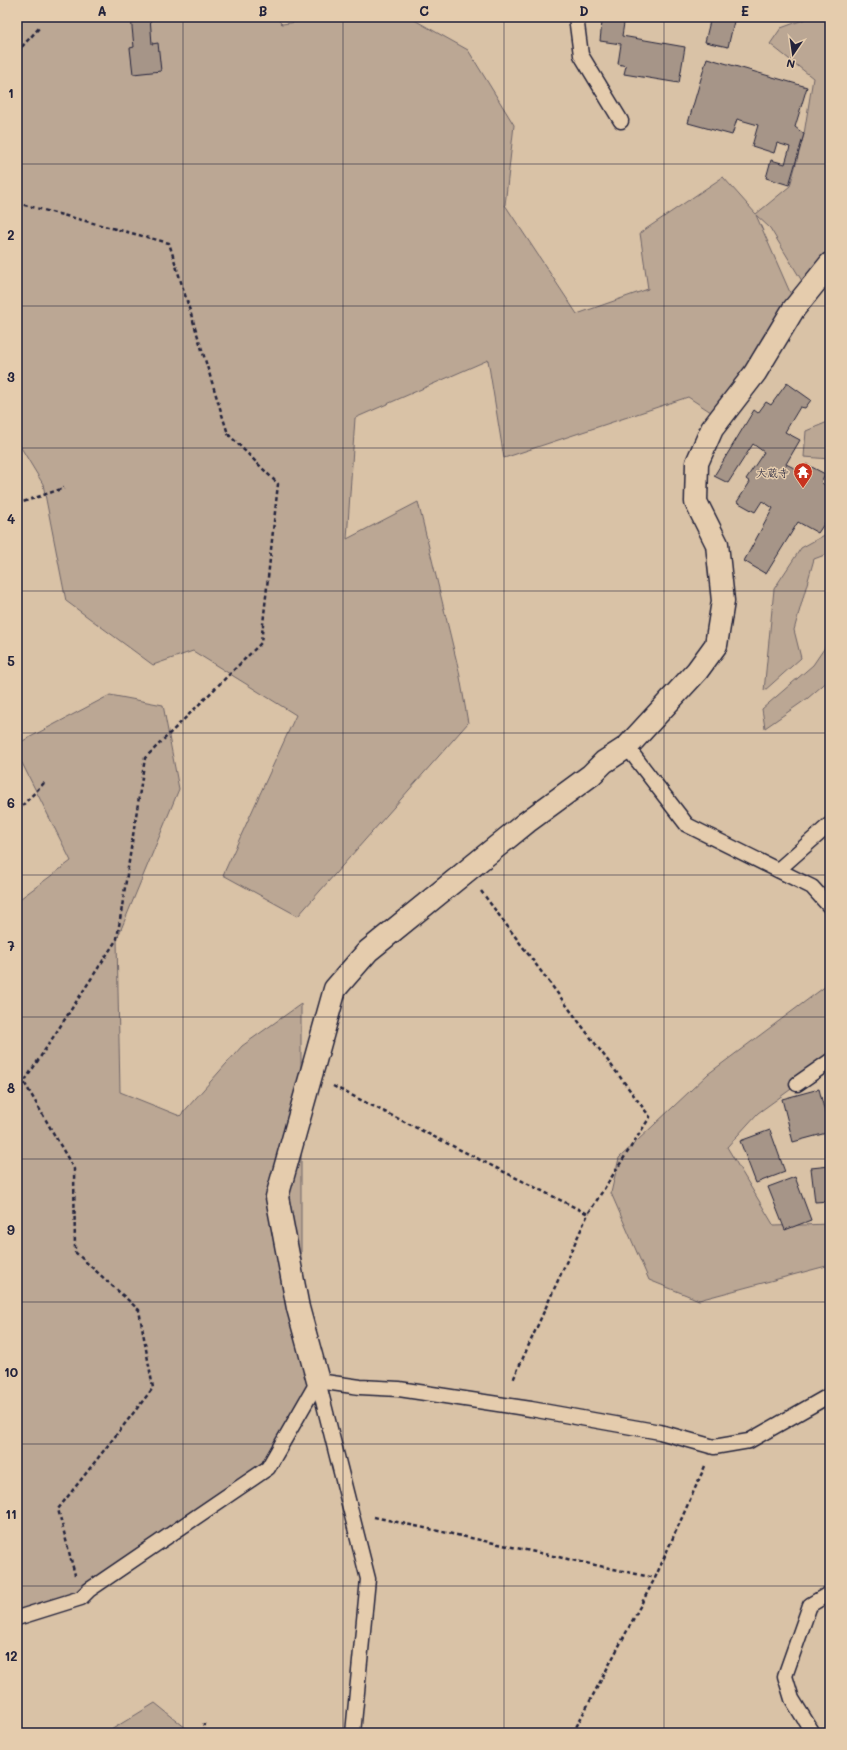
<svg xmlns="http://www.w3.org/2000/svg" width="847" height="1750" font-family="Mali,'Klee One',sans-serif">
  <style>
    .green { fill: #bba794; stroke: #6e6468 }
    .building { fill: #a69588; stroke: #22223b }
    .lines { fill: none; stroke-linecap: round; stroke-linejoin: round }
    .service-casing { stroke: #22223b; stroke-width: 17 }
    .minor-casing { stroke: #22223b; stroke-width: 25 }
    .path { stroke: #22223b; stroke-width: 2.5; stroke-dasharray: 4 3; stroke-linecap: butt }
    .service { stroke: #e5ccad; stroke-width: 14 }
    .minor { stroke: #e5ccad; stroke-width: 22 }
    .grid { fill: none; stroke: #22223b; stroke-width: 1; stroke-opacity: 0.55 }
    .labels { text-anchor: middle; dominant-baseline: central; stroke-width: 3; stroke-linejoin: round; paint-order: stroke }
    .poi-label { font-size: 11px; fill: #22223b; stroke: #e5ccad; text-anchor: end }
    .neatline { fill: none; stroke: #22223b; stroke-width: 1.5 }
    .grid-label { font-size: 13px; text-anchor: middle; font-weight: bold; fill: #22223b }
  </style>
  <rect width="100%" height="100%" fill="#d9c2a6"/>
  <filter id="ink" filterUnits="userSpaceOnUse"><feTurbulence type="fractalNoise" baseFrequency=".025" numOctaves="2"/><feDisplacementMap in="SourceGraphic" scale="8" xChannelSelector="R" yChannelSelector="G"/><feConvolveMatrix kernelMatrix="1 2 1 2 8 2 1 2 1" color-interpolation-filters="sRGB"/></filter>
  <g filter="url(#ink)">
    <!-- green -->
    <g class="green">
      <path d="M17,17H275L282,24L334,17H409L468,50L514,125L505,205L577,314L648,289L640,233L723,177L756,214L790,186L804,134L813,78L770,44L781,28L811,17H830V263L808,291L770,228L756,215L796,306L720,418L688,397L504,458L488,360L355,418L347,539L418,502L459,671L468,723L298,916L223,875L296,715L193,651L153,665L66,601L43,484L17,441Z"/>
      <path d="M830,421V459L804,457L806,431Z"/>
      <path d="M830,532V553L814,559L794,630L801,658L764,691L774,589L801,548Z"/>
      <path d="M830,640V679L808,698L765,728L762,709L813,665Z"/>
      <path d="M110,695L163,705L179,789L117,939L120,1092L180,1116L242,1046L301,1004V1328L318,1381L255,1477L89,1590L17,1614V901L71,861L17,753V744Z"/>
      <path d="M830,983V1061L758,1113L727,1147L774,1226L830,1224V1265L699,1300L649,1280L611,1193L619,1158L708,1074Z"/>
      <path d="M155,1703L192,1733H106Z"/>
    </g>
    <!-- building -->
    <g class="building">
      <path d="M131,17H150L152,44L158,43L161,71L133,74L130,48L134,47Z"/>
      <path d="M594,17H625L622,36L685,47L679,83L624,74L626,66L618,64L621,44L600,41L602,22L594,21Z"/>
      <path d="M711,17H735L728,47L705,42Z"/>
      <path d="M707,58L807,87L795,127L804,134L789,185L766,178L771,160L785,164L790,147L777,143L774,153L752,146L758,125L737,119L732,135L688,123Z"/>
      <path d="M787,383L811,400L805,408L800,407L785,432L800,440L786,464L800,471L806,464L825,474L821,482L830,490V515L818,533L798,522L766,574L744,561L773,508L762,501L755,512L737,502L750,482L746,479L764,452L753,444L728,483L714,476L754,410L758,413L766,402L771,405Z"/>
      <path d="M819,1089L830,1132L793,1142L782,1099Z"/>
      <path d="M770,1130L785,1172L756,1183L740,1141Z"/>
      <path d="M830,1166V1201L815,1202L811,1168Z"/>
      <path d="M795,1177L811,1220L785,1230L768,1187Z"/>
    </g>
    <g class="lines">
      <!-- service casing -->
      <g class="service-casing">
        <g id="service">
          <path d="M576,17L581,55L621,121"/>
          <path d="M627,747L687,825L812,887L830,907"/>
          <path d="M778,870L829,825L830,826"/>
          <path d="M797,1084L830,1061"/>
          <path d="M318,1381L360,1387L399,1389L531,1409L660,1432L714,1447L749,1441L830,1395"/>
          <path d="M318,1381L368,1579L353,1733"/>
          <path d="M17,1618L81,1598L89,1590L268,1468L318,1381"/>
          <path d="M813,1733L792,1699L785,1676L810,1605L830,1593"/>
        </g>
      </g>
      <!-- minor casing -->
      <g class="minor-casing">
        <path id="minor" d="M318,1381L298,1308L277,1197L335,989L368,951L527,822L591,775L604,762L627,747L697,671L716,645L723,601L717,544L696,502L697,463L712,429L755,373L793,310L830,264"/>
      </g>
      <!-- path -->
      <g class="path">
        <path d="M17,52L40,27"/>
        <path d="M17,203L169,243L228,434L278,484L261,643L145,758L117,939L24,1082L74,1169L75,1252L139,1310L153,1388L58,1509L75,1575"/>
        <path d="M17,504L64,488"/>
        <path d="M17,811L45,782"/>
        <path d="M481,891L650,1117L588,1214L513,1380"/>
        <path d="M333,1086L588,1214"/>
        <path d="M374,1517L655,1578"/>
        <path d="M203,1733L204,1723"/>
        <path d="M573,1733L655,1578L705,1466"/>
      </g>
      <!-- service -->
      <use href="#service" class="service"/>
      <!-- minor -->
      <use href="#minor" class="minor"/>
    </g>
  </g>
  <!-- grid -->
  <path class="grid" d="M183,17V1733M343,17V1733M504,17V1733M664,17V1733M17,164H830M17,306H830M17,448H830M17,591H830M17,733H830M17,875H830M17,1017H830M17,1159H830M17,1302H830M17,1444H830M17,1586H830"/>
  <!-- icons -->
  <defs>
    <g id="temple-pin" transform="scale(1)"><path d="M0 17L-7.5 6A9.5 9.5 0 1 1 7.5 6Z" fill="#c8321e" stroke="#e5ccad"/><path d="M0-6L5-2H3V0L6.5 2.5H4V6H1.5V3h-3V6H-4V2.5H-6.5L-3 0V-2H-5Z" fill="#fff"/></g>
  </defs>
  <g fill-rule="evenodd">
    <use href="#temple-pin" x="803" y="472"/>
  </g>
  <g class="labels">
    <!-- poi labels -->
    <g class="poi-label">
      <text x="789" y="472">大蔵寺</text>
    </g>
  </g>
  <!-- margin -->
  <rect width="847" height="1750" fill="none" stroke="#e5ccad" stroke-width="44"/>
  <!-- north arrow -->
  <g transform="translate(793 54) rotate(193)" stroke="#e5ccad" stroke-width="3" paint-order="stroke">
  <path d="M0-3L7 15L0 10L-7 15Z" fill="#22223b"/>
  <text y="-6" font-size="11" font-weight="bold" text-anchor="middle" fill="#22223b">N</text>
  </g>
  <rect x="22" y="22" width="803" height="1706" class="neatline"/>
  <g class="grid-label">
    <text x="102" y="16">A</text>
    <text x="263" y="16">B</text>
    <text x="424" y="16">C</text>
    <text x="584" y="16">D</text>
    <text x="745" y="16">E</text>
    <text x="11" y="98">1</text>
    <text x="11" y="240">2</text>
    <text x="11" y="382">3</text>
    <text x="11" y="524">4</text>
    <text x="11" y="666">5</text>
    <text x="11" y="808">6</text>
    <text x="11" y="951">7</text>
    <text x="11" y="1093">8</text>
    <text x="11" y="1235">9</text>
    <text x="11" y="1377">10</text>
    <text x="11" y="1519">11</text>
    <text x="11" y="1661">12</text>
  </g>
</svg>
